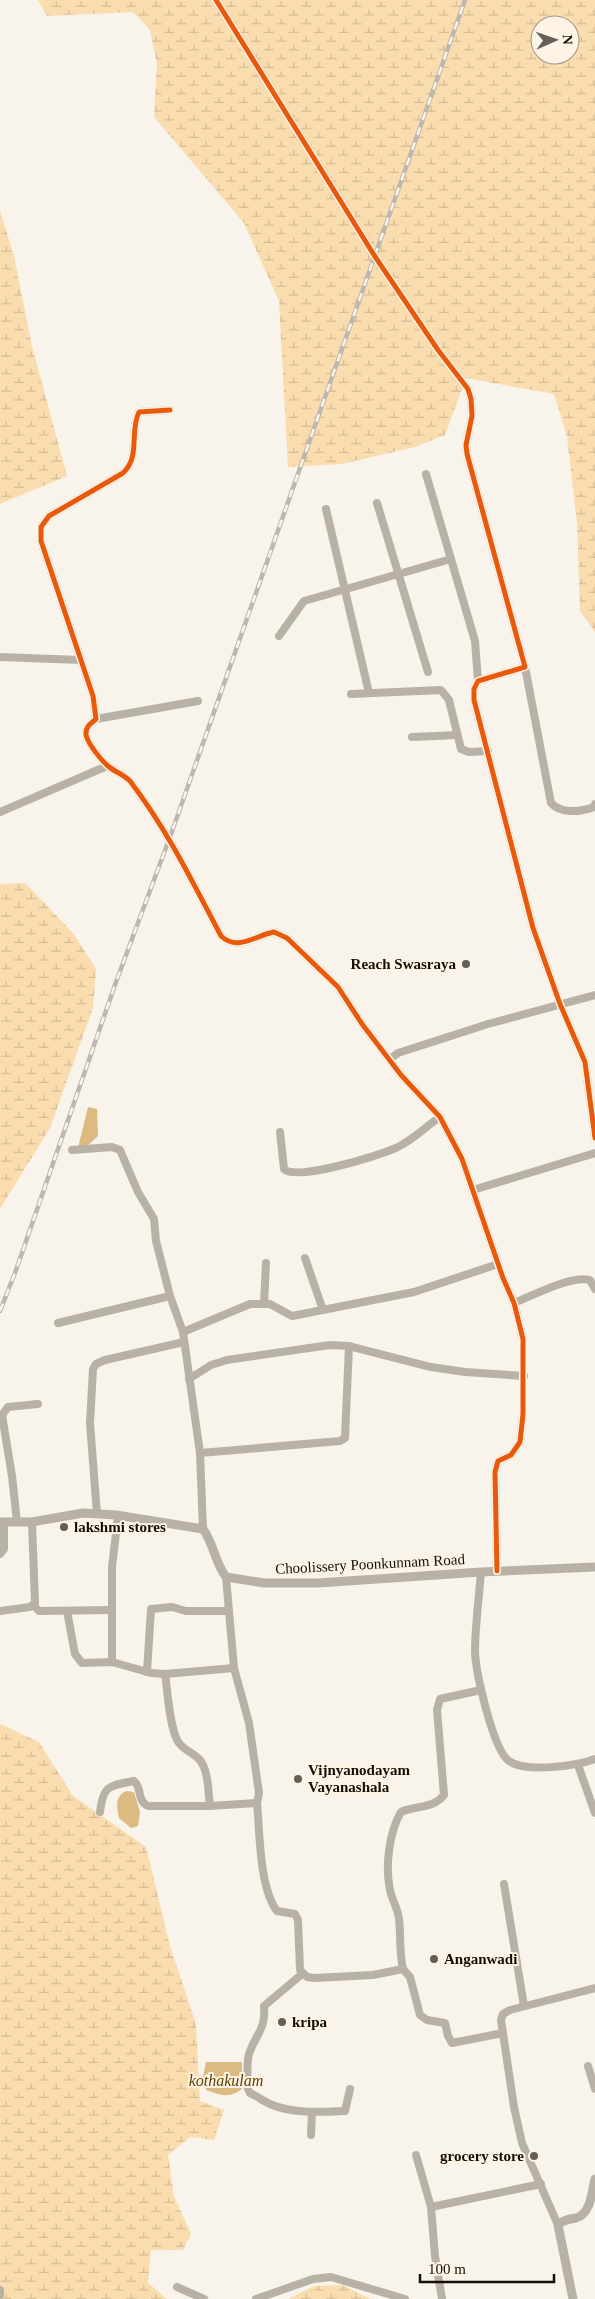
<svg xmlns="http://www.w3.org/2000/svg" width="595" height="2299" font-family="Georgia,serif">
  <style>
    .wetland { fill: url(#wetland-marsh); fill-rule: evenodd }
    .water { fill: #ddba81 }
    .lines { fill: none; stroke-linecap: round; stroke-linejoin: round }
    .minor { stroke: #b8b2a6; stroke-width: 8 }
    .tertiary { stroke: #b8b2a6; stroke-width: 9 }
    .rail-casing { stroke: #bcb8b0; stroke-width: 4.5 }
    .rail { stroke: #fef4e5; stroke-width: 2.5; stroke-dasharray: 8; stroke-linecap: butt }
    .cycleway-casing { stroke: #fef4e5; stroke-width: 8 }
    .cycleway { stroke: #e8590c; stroke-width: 5 }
    .poi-dot { fill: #635e56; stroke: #fef4e5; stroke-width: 2 }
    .labels { text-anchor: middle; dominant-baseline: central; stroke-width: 4; stroke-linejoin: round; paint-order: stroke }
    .poi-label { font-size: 15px; font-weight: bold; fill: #130d05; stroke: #fef4e5; text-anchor: start }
    .street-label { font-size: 15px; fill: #130d05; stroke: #fef4e5 }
    .water-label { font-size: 16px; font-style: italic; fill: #604100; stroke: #fef4e5 }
  </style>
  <defs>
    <pattern id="wetland-marsh" width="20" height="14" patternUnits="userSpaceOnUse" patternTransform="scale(1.25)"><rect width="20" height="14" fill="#faddae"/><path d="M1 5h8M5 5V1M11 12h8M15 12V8" fill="none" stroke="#d5bc94"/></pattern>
  </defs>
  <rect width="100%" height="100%" fill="#f8f3eb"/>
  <!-- wetland -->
  <g class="wetland">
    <path d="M38,0H595V632L580,611L577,523L567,437L554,394L466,378L445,435L415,447L342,464L288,467L279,301L244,223L154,117L157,64L150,30L133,12L47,16ZM540,25H570V55H540Z"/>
    <path d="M0,211L14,256L32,346L67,476L0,504Z"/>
    <path d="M25,883L73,933L96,969L93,1008L50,1128L0,1209V884Z"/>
    <path d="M0,1724L39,1742L73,1796L146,1847L170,1946L196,2024L200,2101L224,2110L214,2140L190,2137L168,2155L174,2196L191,2234L183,2250H151L148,2283L167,2299H0Z"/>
    <path d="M342,2285L371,2299H288L314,2286Z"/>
  </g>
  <!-- water -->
  <g class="water">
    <path d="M88,1107L97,1109L98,1136L85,1148H78Z"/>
    <path d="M126,1791L134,1792L140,1812L138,1826L131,1828L119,1818C117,1807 114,1797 126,1791Z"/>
    <path d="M206,2062H242V2089C229,2099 220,2095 206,2090L203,2077Z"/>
  </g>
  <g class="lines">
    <!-- minor -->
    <g class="minor">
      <path d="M216,0L374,255L438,350L468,389L471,399L472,416L466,445L467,454L525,667L478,681L474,689V700L533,928L560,1004L585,1062L595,1138"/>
      <path d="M170,410L139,412C129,432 141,456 123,473L49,516L41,527V541L93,696L96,719C91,723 85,727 86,735C88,744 101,760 108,766C115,772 123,774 130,781C168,831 192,881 221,936C238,952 256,935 274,932L287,938L338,987L362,1024L401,1075L440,1117L462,1159L503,1278L514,1303L523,1339V1414L520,1442L511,1455L498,1461L495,1472L497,1571"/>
      <path d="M426,474L475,641L478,681"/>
      <path d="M377,503L428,672"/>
      <path d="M326,509L369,693"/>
      <path d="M279,636L304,601L451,559"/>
      <path d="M0,657L81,660"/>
      <path d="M525,667L551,803C561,814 580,812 594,807L595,804"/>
      <path d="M351,694L441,690L449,700L461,749L469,752L488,751"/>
      <path d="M96,719L198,701"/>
      <path d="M412,737L457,735"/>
      <path d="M0,812L107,766"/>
      <path d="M390,1059L398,1053L488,1024L595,995"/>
      <path d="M280,1132L284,1169C296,1182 379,1155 396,1148C413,1140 425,1127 440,1117"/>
      <path d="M72,1150L112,1147L120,1150L138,1192L154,1219L156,1241L170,1296L183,1332L200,1453L203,1529"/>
      <path d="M473,1190L595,1153"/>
      <path d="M305,1258L323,1310"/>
      <path d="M514,1303C532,1296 571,1275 590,1280L595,1289"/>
      <path d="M264,1304L266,1263"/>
      <path d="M58,1323L170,1296"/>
      <path d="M183,1332L250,1304H270L292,1316L414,1292L498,1264"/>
      <path d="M189,1379L211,1365L227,1360L330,1345L349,1346L431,1367L465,1372L524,1376"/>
      <path d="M200,1453L340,1441L345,1438L349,1346"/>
      <path d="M97,1514L90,1423L93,1369L96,1364L105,1360L184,1342"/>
      <path d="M17,1522L12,1476L2,1415L8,1407L38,1404"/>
      <path d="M0,1554L4,1549V1522"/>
      <path d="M481,1572C479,1598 475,1626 475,1652C476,1673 493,1750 509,1761C526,1773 576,1766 595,1759"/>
      <path d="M226,1577L234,1668L249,1723L259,1793L257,1803C260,1833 259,1887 277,1911L295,1914L298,1920L300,1970L307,1977L314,1978L373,1975L403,1969L410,1977L420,2015L427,2020L445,2023L448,2036L452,2043L503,2033"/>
      <path d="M34,1606L39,1611L112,1610"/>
      <path d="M0,1611L30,1607L35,1603L32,1522"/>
      <path d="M67,1611L75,1654L82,1663L112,1662L151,1673L165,1674L234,1668"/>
      <path d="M112,1662V1567L118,1516"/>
      <path d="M147,1672L151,1609L172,1607L186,1611H229"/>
      <path d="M165,1674C168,1693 169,1723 177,1740C182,1750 193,1752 200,1760C209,1772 208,1792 210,1806"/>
      <path d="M578,1765L595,1813"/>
      <path d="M100,1812C103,1785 109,1786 134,1781C143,1789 136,1800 148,1806H210L257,1803"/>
      <path d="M504,1884L524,2006"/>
      <path d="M403,1969C399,1952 401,1936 399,1919C398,1909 392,1900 390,1890C385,1867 389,1832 401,1812C417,1805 433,1809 444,1795L437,1710L440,1699L481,1690"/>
      <path d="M302,1974L264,2006C266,2030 256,2033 249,2054C246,2065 248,2078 248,2089L250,2093C257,2096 263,2101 270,2104C293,2114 320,2112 345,2111L350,2089"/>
      <path d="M588,2066L595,2089"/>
      <path d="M311,2135L312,2112"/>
      <path d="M416,2155L431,2207L541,2184"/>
      <path d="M431,2207L435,2256L442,2299"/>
      <path d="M558,2225L522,2143L514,2107L501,2020L503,2014L510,2010L595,1988"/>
      <path d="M177,2287L204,2299"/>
      <path d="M0,2295V2290"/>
      <path d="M256,2299L313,2279L331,2277L405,2299"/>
    </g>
    <!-- tertiary -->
    <g class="tertiary">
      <path d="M0,1522H32L83,1513L116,1515L203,1529C214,1544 215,1563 226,1577L264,1583H318L481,1572L595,1567"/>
      <path d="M573,2299L558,2225C563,2220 569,2219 576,2218C591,2214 592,2191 595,2179"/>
    </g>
    <!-- rail casing -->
    <g class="rail-casing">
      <path id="rail" d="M0,1311L15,1273L116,982L170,837L465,0"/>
    </g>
    <!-- rail -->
    <use href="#rail" class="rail"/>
    <!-- cycleway casing -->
    <g class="cycleway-casing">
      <g id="cycleway">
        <path d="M216,0L374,255L438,350L468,389L471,399L472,416L466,445L467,454L525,667L478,681L474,689V700L533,928L560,1004L585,1062L595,1138"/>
        <path d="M170,410L139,412C129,432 141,456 123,473L49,516L41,527V541L93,696L96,719C91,723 85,727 86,735C88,744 101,760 108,766C115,772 123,774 130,781C168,831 192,881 221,936C238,952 256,935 274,932L287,938L338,987L362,1024L401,1075L440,1117L462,1159L503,1278L514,1303L523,1339V1414L520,1442L511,1455L498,1461L495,1472L497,1571"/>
      </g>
    </g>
    <!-- cycleway -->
    <use href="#cycleway" class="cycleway"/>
  </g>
  <!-- markers -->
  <g class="poi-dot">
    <circle cx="466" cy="964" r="5"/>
    <circle cx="64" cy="1527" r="5"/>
    <circle cx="298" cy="1779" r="5"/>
    <circle cx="434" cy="1959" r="5"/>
    <circle cx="282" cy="2022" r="5"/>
    <circle cx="534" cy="2156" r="5"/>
  </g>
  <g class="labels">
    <!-- poi labels -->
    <g class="poi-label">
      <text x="456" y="964" text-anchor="end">Reach Swasraya</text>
      <text x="74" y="1527">lakshmi stores</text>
      <text x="308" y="1770">Vijnyanodayam<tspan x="308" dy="17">Vayanashala</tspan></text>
      <text x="444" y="1959">Anganwadi</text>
      <text x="292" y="2022">kripa</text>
      <text x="524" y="2156" text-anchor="end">grocery store</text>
    </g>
    <!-- street labels -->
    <g class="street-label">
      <text transform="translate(370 1564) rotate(-3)">Choolissery Poonkunnam Road</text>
    </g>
    <!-- water labels -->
    <g class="water-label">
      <text x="226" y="2080">kothakulam</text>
    </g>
  </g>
  <!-- north arrow -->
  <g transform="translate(555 40) rotate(88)"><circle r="24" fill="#fef4e5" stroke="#a0988b"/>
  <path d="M0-4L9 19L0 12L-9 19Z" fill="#635e56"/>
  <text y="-8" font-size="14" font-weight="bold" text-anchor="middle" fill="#130d05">N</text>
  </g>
  <!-- scale -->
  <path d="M420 2274v8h134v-8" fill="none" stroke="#130d05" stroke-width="2.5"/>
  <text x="428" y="2274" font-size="15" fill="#130d05" stroke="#fef4e5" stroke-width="4" paint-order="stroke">100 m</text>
</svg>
